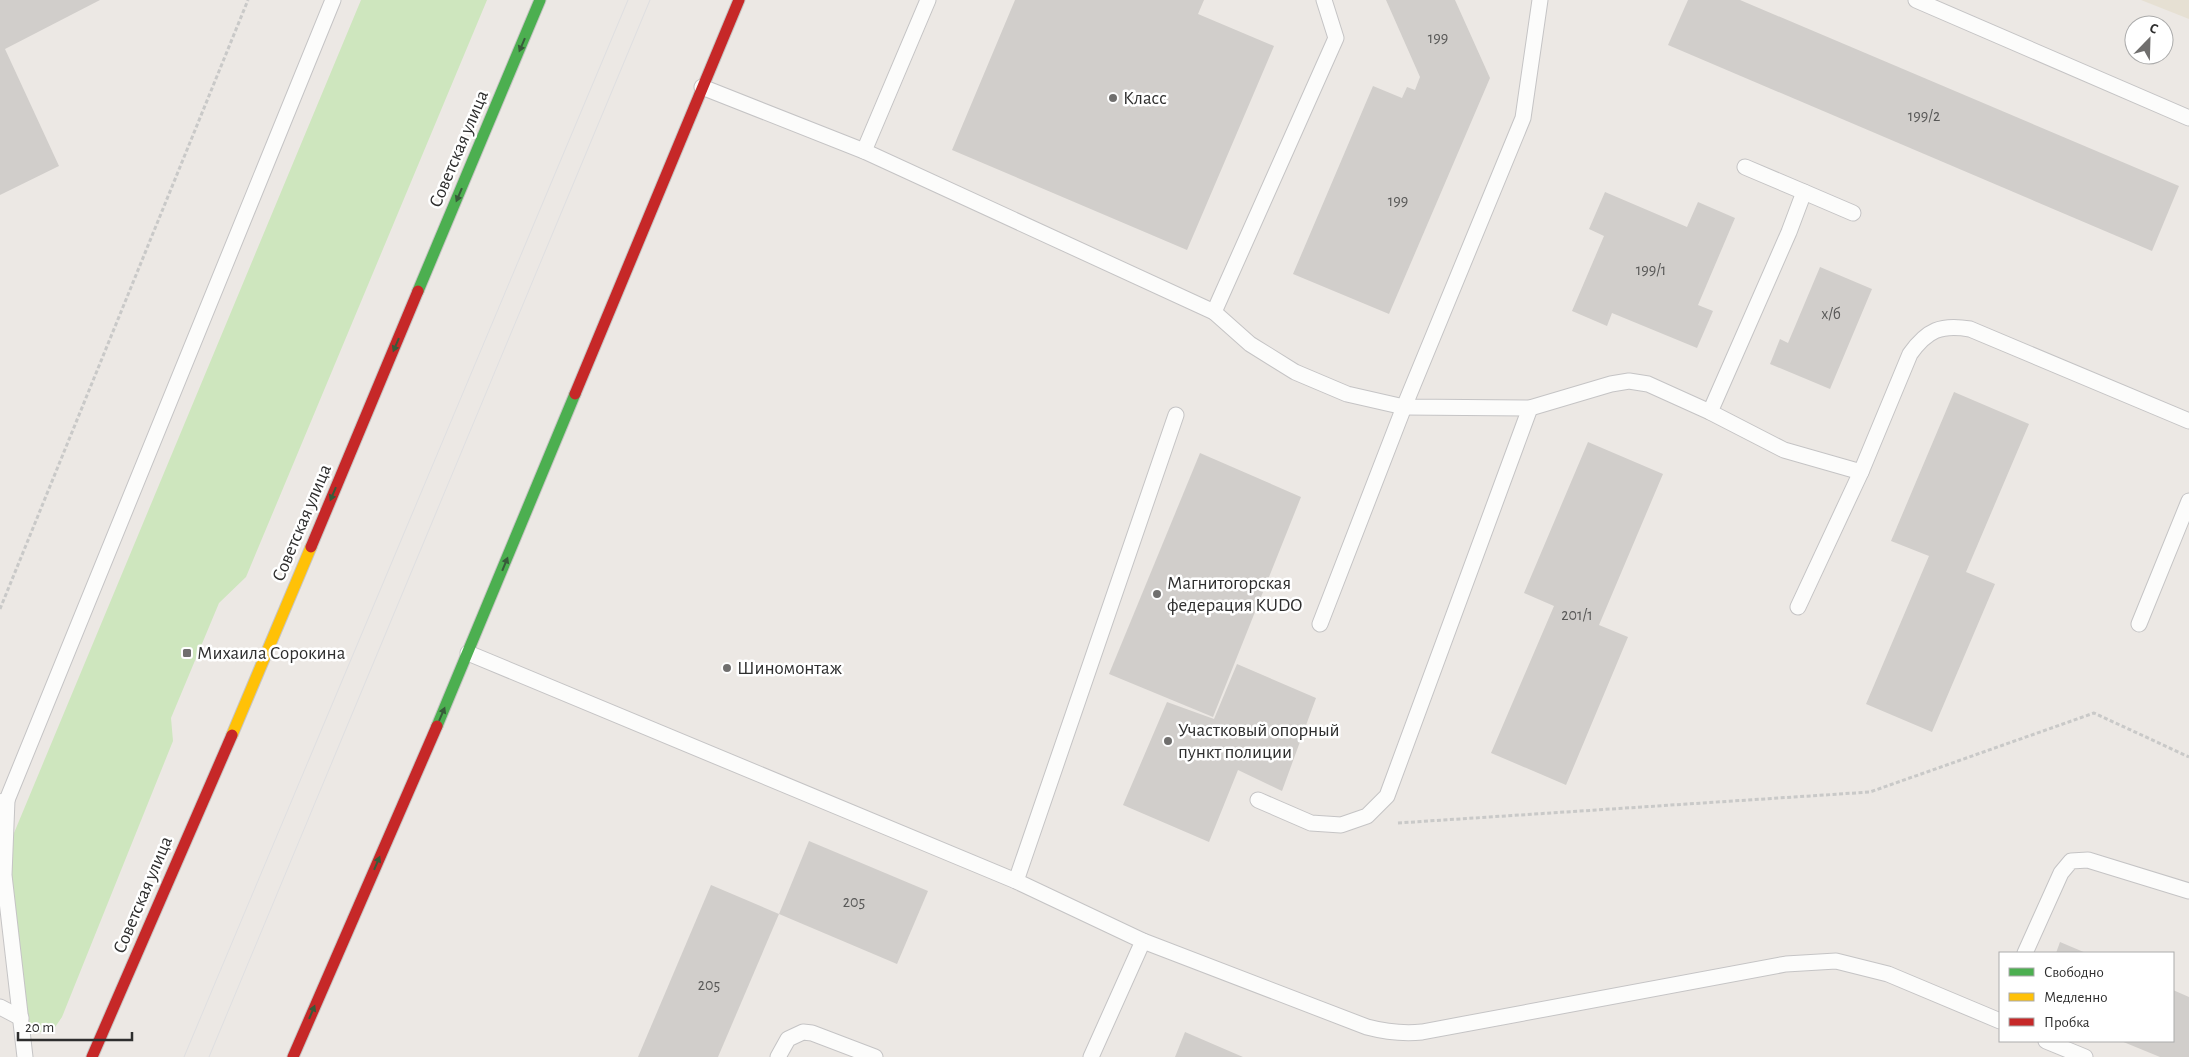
<svg xmlns="http://www.w3.org/2000/svg" width="2189" height="1057" font-family="'Alegreya Sans',sans-serif">
  <style>
    .education { fill: #e6e0d3 }
    .green { fill: #cee6be }
    .building { fill: #d1cecb }
    .lines { fill: none; stroke-linecap: round; stroke-linejoin: round }
    .lane-casing { stroke: #c5c4c5; stroke-width: 17 }
    .fast-casing { stroke: #c6c5c4; stroke-width: 13 }
    .slow-casing { stroke: #c6c5c4; stroke-width: 13 }
    .jam-casing { stroke: #c6c5c4; stroke-width: 13 }
    .path { stroke: #c9c9c8; stroke-width: 3; stroke-dasharray: 4 2.5; stroke-linecap: butt }
    .lane { stroke: #fcfcfb; stroke-width: 15 }
    .fast { stroke: #4caf50; stroke-width: 11 }
    .slow { stroke: #ffc107; stroke-width: 11 }
    .jam { stroke: #c62828; stroke-width: 11 }
    .tram { stroke: #dfdfe1; stroke-width: 1 }
    .oneway { fill: #385b3a }
    .poi-dot { fill: #706f6e; stroke: #fff; stroke-width: 2 }
    .labels { text-anchor: middle; dominant-baseline: central; stroke-width: 5; stroke-linejoin: round; paint-order: stroke }
    .number-label { font-size: 16px; fill: #585857 }
    .poi-label { font-size: 19px; fill: #2e2e2e; stroke: #fff; text-anchor: start }
    .street-label { font-size: 19px; fill: #2e2e2e; stroke: #fff }
  </style>
  <rect width="100%" height="100%" fill="#ece8e4"/>
  <!-- education -->
  <path class="education" d="M2141,0H2189V19Z"/>
  <!-- green -->
  <path class="green" d="M361,0H487L246,577L219,603L171,718L173,741L62,1017L53,1030L40,1032L31,1028L27,1018L11,884L9,845Z"/>
  <!-- building -->
  <g class="building">
    <path d="M0,0H100L5,49L59,166L0,195Z"/>
    <path d="M1015,0H1204L1198,14L1274,46L1187,250L952,150Z"/>
    <path d="M1386,0H1455L1490,78L1389,314L1293,274L1373,86L1402,98L1407,87L1415,90L1420,77Z"/>
    <path d="M1688,0H1740L2179,186L2152,251L1668,45Z"/>
    <path d="M1605,192L1687,227L1698,202L1735,218L1698,305L1713,311L1697,348L1612,313L1607,326L1572,311L1604,236L1589,229Z"/>
    <path d="M1820,267L1872,289L1830,389L1770,364L1780,339L1788,343Z"/>
    <path d="M1954,392L2029,424L1966,572L1995,584L1932,732L1866,704L1929,556L1891,541Z"/>
    <path d="M1588,442L1663,474L1599,625L1628,637L1566,785L1491,753L1554,606L1524,593Z"/>
    <path d="M1200,453L1301,497L1213,717L1109,674Z"/>
    <path d="M1237,664L1316,698L1282,791L1238,770L1209,842L1123,805L1167,702L1214,719Z"/>
    <path d="M809,841L928,891L897,964L779,914Z"/>
    <path d="M711,885L779,914L718,1057H638Z"/>
    <path d="M2060,942L2086,953H2056Z"/>
    <path d="M2173,990L2189,997V1057H2160L2121,1041H2173Z"/>
    <path d="M1185,1032L1243,1057H1175Z"/>
  </g>
  <g class="lines">
    <!-- lane casing -->
    <g class="lane-casing">
      <g id="lane">
        <path d="M1916,0L2189,118"/>
        <path d="M702,87L864,151L1214,312L1336,38L1324,0"/>
        <path d="M864,151L928,0"/>
        <path d="M1804,192L1853,213"/>
        <path d="M1214,312L1250,344L1295,372L1347,394L1404,407L1530,408L1611,384L1629,381L1648,384L1710,412L1784,450L1861,472L1910,354C1927,330 1941,324 1970,329L2189,421"/>
        <path d="M1710,412L1789,232L1804,192L1745,167"/>
        <path d="M1798,607L1861,472"/>
        <path d="M1320,624L1404,407L1523,118L1540,0"/>
        <path d="M2139,624L2189,501"/>
        <path d="M468,653L1016,881L1143,941L1367,1027C1386,1032 1402,1034 1422,1032L1786,964L1836,961L1888,974L2000,1021"/>
        <path d="M7,800L4,875L25,1057"/>
        <path d="M1258,800L1311,823L1341,825L1367,816L1387,796L1530,408"/>
        <path d="M0,802L7,800L333,0"/>
        <path d="M1016,881L1176,415"/>
        <path d="M2025,953L2061,873L2071,861L2088,860L2189,891"/>
        <path d="M0,1007L21,1018"/>
        <path d="M2046,1041L2085,1057"/>
        <path d="M778,1057L788,1039L803,1032L812,1033L875,1057"/>
        <path d="M1091,1057L1143,941"/>
      </g>
    </g>
    <!-- fast casing -->
    <g class="fast-casing">
      <g id="fast">
        <path d="M418,291L540,0"/>
        <path d="M437,726L575,394"/>
      </g>
    </g>
    <!-- slow casing -->
    <g class="slow-casing">
      <path id="slow" d="M232,735L311,547"/>
    </g>
    <!-- jam casing -->
    <g class="jam-casing">
      <g id="jam">
        <path d="M575,394L739,0"/>
        <path d="M311,547L418,291"/>
        <path d="M92,1057L232,735"/>
        <path d="M293,1057L437,726"/>
      </g>
    </g>
    <!-- path -->
    <g class="path">
      <path d="M0,609L248,0"/>
      <path d="M1398,823L1870,792L2094,713L2189,757"/>
    </g>
    <!-- lane -->
    <use href="#lane" class="lane"/>
    <!-- fast -->
    <use href="#fast" class="fast"/>
    <!-- slow -->
    <use href="#slow" class="slow"/>
    <!-- jam -->
    <use href="#jam" class="jam"/>
    <!-- tram -->
    <g class="tram">
      <path d="M184,1057L628,0"/>
      <path d="M209,1057L650,0"/>
    </g>
  </g>
  <!-- one-way arrows -->
  <defs><path id="oneway-solid" d="M-6-.8H1V-3.2L6.5 0L1 3.2V.8H-6Z" transform="scale(1.25)"/></defs>
  <g class="oneway">
    <use href="#oneway-solid" transform="translate(522 45) rotate(113)"/>
    <use href="#oneway-solid" transform="translate(459 195) rotate(113)"/>
    <use href="#oneway-solid" transform="translate(396 345) rotate(113)"/>
    <use href="#oneway-solid" transform="translate(333 494) rotate(113)"/>
    <use href="#oneway-solid" transform="translate(505 564) rotate(-68)"/>
    <use href="#oneway-solid" transform="translate(442 714) rotate(-67)"/>
    <use href="#oneway-solid" transform="translate(377 863) rotate(-67)"/>
    <use href="#oneway-solid" transform="translate(312 1012) rotate(-67)"/>
  </g>
  <!-- markers -->
  <g class="poi-dot">
    <circle cx="1113" cy="98" r="5"/>
    <circle cx="1157" cy="594" r="5"/>
    <rect x="182" y="648" width="10" height="10" rx="2.5"/>
    <circle cx="727" cy="668" r="5"/>
    <circle cx="1168" cy="741" r="5"/>
  </g>
  <g class="labels">
    <!-- number labels -->
    <g class="number-label">
      <text x="1438" y="38">199</text>
      <text x="1924" y="116">199/2</text>
      <text x="1398" y="201">199</text>
      <text x="1651" y="270">199/1</text>
      <text x="1831" y="314">х/б</text>
      <text x="1577" y="615">201/1</text>
      <text x="854" y="902">205</text>
      <text x="709" y="985">205</text>
    </g>
    <!-- poi labels -->
    <g class="poi-label">
      <text x="1123" y="98">Класс</text>
      <text x="1167" y="583">Магнитогорская<tspan x="1167" dy="22">федерация KUDO</tspan></text>
      <text x="197" y="653">Михаила Сорокина</text>
      <text x="737" y="668">Шиномонтаж</text>
      <text x="1178" y="730">Участковый опорный<tspan x="1178" dy="22">пункт полиции</tspan></text>
    </g>
    <!-- street labels -->
    <g class="street-label">
      <text transform="translate(459 149) rotate(-67)">Советская улица</text>
      <text transform="translate(302 523) rotate(-67)">Советская улица</text>
      <text transform="translate(143 895) rotate(-67)">Советская улица</text>
    </g>
  </g>
  <!-- legend -->
  <rect x="1999" y="952" width="175" height="90" fill="#ffffff" stroke="#ababab"/>
  <rect x="2009" y="968" width="25" height="8" fill="#4caf50" stroke="#ababab"/>
  <text x="2044" y="977" font-size="15" fill="#2e2e2e">Свободно</text>
  <rect x="2009" y="993" width="25" height="8" fill="#ffc107" stroke="#ababab"/>
  <text x="2044" y="1002" font-size="15" fill="#2e2e2e">Медленно</text>
  <rect x="2009" y="1018" width="25" height="8" fill="#c62828" stroke="#ababab"/>
  <text x="2044" y="1027" font-size="15" fill="#2e2e2e">Пробка</text>
  <!-- north arrow -->
  <g transform="translate(2149 40) rotate(23)"><circle r="24" fill="#ffffff" stroke="#ababab"/>
  <path d="M0-4L9 19L0 12L-9 19Z" fill="#706f6e"/>
  <text y="-8" font-size="14" font-weight="bold" text-anchor="middle" fill="#2e2e2e">С</text>
  </g>
  <!-- scale -->
  <path d="M18 1032v8h114v-8" fill="none" stroke="#2e2e2e" stroke-width="2.5"/>
  <text x="25" y="1032" font-size="15" fill="#2e2e2e" stroke="#ffffff" stroke-width="4" paint-order="stroke">20 m</text>
</svg>
